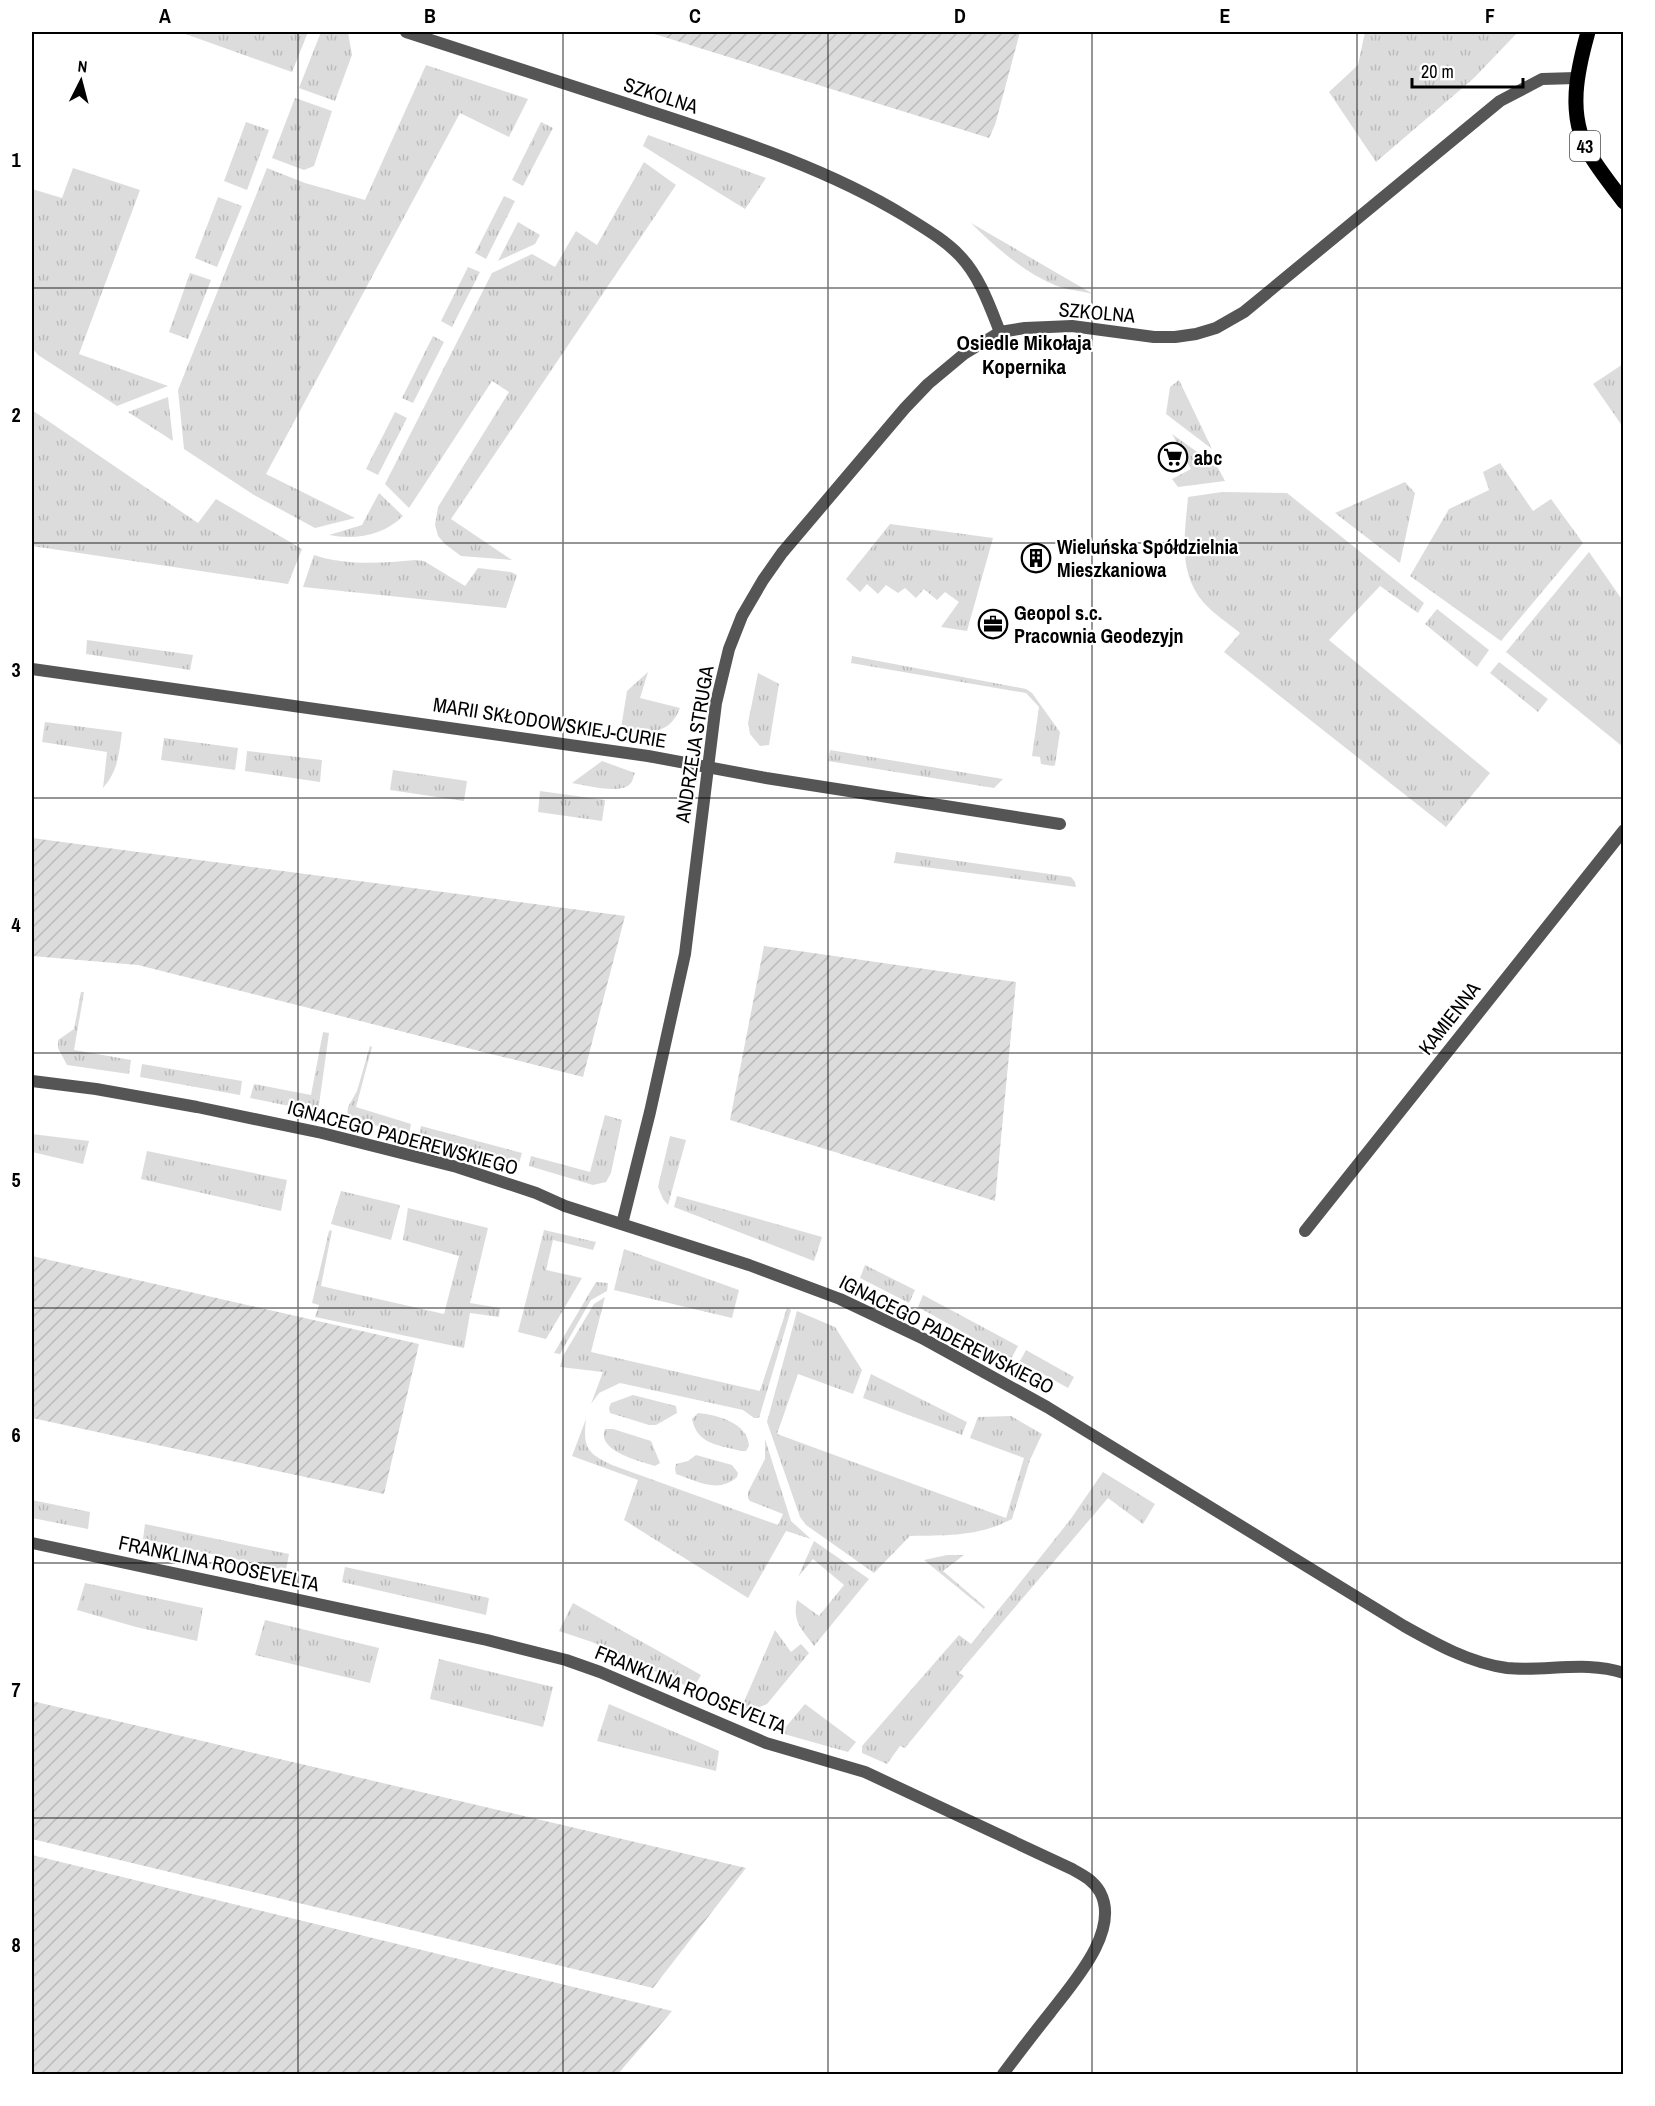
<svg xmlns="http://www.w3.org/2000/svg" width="1655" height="2106" font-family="'Archivo Narrow',sans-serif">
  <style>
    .grass { fill: url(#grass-tufts) }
    .garden { fill: url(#garden-furrows) }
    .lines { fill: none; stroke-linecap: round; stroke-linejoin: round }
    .street { stroke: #555; stroke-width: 12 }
    .primary { stroke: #000; stroke-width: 15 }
    .grid { fill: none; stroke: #000; stroke-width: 1.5; stroke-opacity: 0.55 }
    .labels { text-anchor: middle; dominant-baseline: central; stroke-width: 4.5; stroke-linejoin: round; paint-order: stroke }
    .shield { fill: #fff; stroke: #4c4c4c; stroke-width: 1.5 }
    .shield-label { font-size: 18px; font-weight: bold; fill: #000 }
    .street-label { font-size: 20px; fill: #000; stroke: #fff }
    .poi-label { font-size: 20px; font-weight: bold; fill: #000; stroke: #fff; text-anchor: start }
    .neighbourhood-label { font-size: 21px; font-weight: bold; fill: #000; stroke: #fff }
    .neatline { fill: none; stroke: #000; stroke-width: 2 }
    .grid-label { font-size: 20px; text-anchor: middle; font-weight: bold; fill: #000 }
  </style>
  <defs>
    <pattern id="grass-tufts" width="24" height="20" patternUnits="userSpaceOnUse" patternTransform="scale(1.5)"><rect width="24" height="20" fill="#dcdcdc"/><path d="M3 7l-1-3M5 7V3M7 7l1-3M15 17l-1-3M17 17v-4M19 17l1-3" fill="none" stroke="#bbb"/></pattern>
    <pattern id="garden-furrows" width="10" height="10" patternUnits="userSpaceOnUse" patternTransform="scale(1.5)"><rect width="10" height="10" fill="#dcdcdc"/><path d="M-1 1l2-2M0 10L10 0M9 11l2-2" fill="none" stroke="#bbb"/></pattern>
  </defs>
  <rect width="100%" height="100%" fill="#fff"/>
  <!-- grass -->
  <g class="grass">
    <path d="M180,32H308L292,72Z"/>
    <path d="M321,32H348L352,55L335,101L299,88Z"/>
    <path d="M1365,32H1518L1474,78L1376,162L1329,92L1358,65Z"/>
    <path d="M426,65L528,99L509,137L460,113L266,474L355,518L315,528L254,495L184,449L178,390L267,168L305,183L365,200Z"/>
    <path d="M295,98L332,111L314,166L304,170L272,158Z"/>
    <path d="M246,122L269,130L247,190L224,181Z"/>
    <path d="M541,122L553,128L523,186L512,180Z"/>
    <path d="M648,135L766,178L745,209L643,146Z"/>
    <path d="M644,162L676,185L451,519L512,560L461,556L445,544L438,536L435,525L438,507L509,392L492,381L409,508L385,484L492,273L532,254L555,267L576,231L597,245Z"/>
    <path d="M73,168L140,190L79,354L168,386L117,406L38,355L32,348V189L62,198Z"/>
    <path d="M504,196L515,201L486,259L475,253Z"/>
    <path d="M218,197L242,206L217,267L195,258Z"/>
    <path d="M518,222L540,235L535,244L498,261Z"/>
    <path d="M971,223L1093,294C1082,291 1068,290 1057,286C1025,273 996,248 971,223Z"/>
    <path d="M468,267L480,272L452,327L441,321Z"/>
    <path d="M190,273L211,280L188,339L169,332Z"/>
    <path d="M433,336L444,342L413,403L402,398Z"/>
    <path d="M1623,364V427L1593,384Z"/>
    <path d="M1179,380L1212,449L1166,414L1170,387Z"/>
    <path d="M168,397L173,441L128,412Z"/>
    <path d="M32,410L198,523L216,499L302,549L288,584L32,546Z"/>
    <path d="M395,412L407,418L378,475L366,469Z"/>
    <path d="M1172,434L1217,466L1225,481L1178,487L1172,479L1191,469Z"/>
    <path d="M1500,463L1533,511L1551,499L1583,543L1501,641L1410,576L1449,509L1489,490L1483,472Z"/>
    <path d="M1405,482L1415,493L1400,563L1335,513Z"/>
    <path d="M1222,492L1287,493L1424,603L1418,613L1380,586L1329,640L1490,773L1446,827L1224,652L1240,633C1228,623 1214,614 1204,603C1177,572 1185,534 1188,497Z"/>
    <path d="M379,493L403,516C383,536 355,540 329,535L362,525Z"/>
    <path d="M890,524L993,538L967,631L941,627L959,602L945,592L937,600L924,589L916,598L905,588L898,593L886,585L878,594L867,584L860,592L846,579Z"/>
    <path d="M1589,552L1623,601V747L1506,652Z"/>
    <path d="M314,555C346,566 382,563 416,560L424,561L465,586L478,568L511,572L517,575L506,608L303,587Z"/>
    <path d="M1437,609L1489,650L1477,667L1425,624Z"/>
    <path d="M87,640L193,655L190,670L86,654Z"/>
    <path d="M852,656L1026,689L1032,693L1060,732L1055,765L1053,766L1041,764L1040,757L1032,756L1039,707L1026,693L851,663Z"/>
    <path d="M1499,662L1548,699L1538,712L1490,673Z"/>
    <path d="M648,672L640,698L680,708C668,738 648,731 621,728L627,691Z"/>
    <path d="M758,673L779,684L769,745L760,746L750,734L748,723Z"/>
    <path d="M45,722L122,732C119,754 118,771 103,788L107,752L42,742Z"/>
    <path d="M164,738L238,748L235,770L161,760Z"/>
    <path d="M830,750L1003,779L994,788L828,761Z"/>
    <path d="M247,751L322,760L320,782L245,771Z"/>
    <path d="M602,761L635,773C633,777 633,782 629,785C618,794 585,785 572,783Z"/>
    <path d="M393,770L467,781L464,801L390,790Z"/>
    <path d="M540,791L605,800L602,821L538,812Z"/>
    <path d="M896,852L1071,877L1075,882L1076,887L894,863Z"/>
    <path d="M81,992H84L74,1050L131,1060L129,1074L67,1065L58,1048V1040L74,1029Z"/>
    <path d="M323,1032L329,1033L318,1112L250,1098L254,1084L311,1095Z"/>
    <path d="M370,1046L372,1047L356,1107L411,1124L409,1134L347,1118L348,1107L357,1091Z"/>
    <path d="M142,1064L242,1081L240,1095L140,1077Z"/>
    <path d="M605,1115L622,1120L611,1173L606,1182L593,1185L529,1166L531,1156L590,1172Z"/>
    <path d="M421,1126L522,1153L519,1163L419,1136Z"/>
    <path d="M32,1134L89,1141L83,1164L32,1152Z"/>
    <path d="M670,1136L686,1140L668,1205L663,1199L658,1187Z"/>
    <path d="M147,1151L287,1180L281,1211L141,1179Z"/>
    <path d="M341,1191L400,1205L391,1240L331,1224Z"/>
    <path d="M677,1196L822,1237L814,1261L674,1207Z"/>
    <path d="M408,1208L488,1228L470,1303L500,1308L499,1317L470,1313L464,1348L315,1317L319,1305L312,1303L329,1231L332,1230L321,1286L444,1314L459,1256L403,1240Z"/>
    <path d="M544,1230L596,1242L593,1250L553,1240L546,1270L582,1278L546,1339L518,1332Z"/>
    <path d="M624,1249L739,1290L732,1318L614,1290Z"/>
    <path d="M865,1265L915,1290L909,1303L860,1278Z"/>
    <path d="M596,1282L608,1283L607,1291L591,1300L560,1354L554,1353Z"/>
    <path d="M923,1295L1018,1346L1011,1359L918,1307Z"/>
    <path d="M605,1297L591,1352L760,1391L787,1308L791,1310L759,1418H754L743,1410L620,1383L599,1393L591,1404L603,1372L560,1367L563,1356L594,1304Z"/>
    <path d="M797,1311L835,1327L862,1370L853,1394L798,1374L777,1434L1006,1518L1024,1458L970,1438L978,1417L1011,1416L1042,1434L1030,1460L1012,1519C978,1537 947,1535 910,1536L874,1573L806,1525L800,1517L767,1422Z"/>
    <path d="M1026,1350L1074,1377L1068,1388L1020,1361Z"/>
    <path d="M871,1374L967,1422L962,1435L863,1398Z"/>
    <path d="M633,1395L676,1406L677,1413L656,1425H649L610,1413L609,1408L611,1403Z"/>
    <path d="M698,1413C718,1415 748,1423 749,1446L746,1451H741C720,1445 697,1445 692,1419Z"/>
    <path d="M586,1419C583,1447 586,1453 612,1465L778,1525L783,1514L750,1501L748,1498V1492L765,1459V1439L791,1521L811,1539L786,1531L748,1598L624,1520L638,1480L572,1456Z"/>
    <path d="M605,1429H613L651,1441L660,1463L655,1466C640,1461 596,1451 605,1429Z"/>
    <path d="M696,1455L732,1465L738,1473L737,1477C718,1494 697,1481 676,1474L675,1468L676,1464L688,1461Z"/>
    <path d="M1103,1472L1155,1504L1143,1524L1108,1498L959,1673L964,1676L905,1748L900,1746L887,1764L862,1753V1746L959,1635L971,1644L1070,1520Z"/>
    <path d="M32,1500L90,1512L88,1529L32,1518Z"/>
    <path d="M145,1524L289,1554L286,1570L143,1539Z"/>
    <path d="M814,1541L869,1579L814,1646C802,1629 792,1622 797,1600L819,1616L844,1585L813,1559L798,1577Z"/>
    <path d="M947,1555H964L943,1571L985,1607L984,1609L924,1560Z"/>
    <path d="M345,1567L489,1598L486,1615L342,1582Z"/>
    <path d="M85,1583L203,1608L197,1641L136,1627L77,1610Z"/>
    <path d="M573,1603L701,1675L693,1689L592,1642L559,1631Z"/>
    <path d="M265,1620L379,1648L370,1683L255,1655Z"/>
    <path d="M775,1630L791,1652L801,1644L809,1653L767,1704L754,1709L740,1711Z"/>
    <path d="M439,1659L553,1687L543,1727L430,1699Z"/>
    <path d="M609,1704L719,1751L716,1771L597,1741Z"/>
    <path d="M805,1704L856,1742L848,1752L784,1734L785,1728Z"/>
  </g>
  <!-- garden -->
  <g class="garden">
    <path d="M648,32H1020L995,125L989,138Z"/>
    <path d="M32,838L625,916L583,1077L138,965L32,956Z"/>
    <path d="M764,946L1016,982L995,1201L730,1120Z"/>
    <path d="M32,1256L419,1344L384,1494L32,1418Z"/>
    <path d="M32,1701L746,1868L653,1988L32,1839Z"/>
    <path d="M32,1855L672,2011L618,2074H32Z"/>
  </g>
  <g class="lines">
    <!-- street -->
    <g class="street">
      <path d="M406,32C484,57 562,83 640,108C731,138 823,166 905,216C924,228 945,240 960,256C980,277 990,307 1000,332"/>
      <path d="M32,669L648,756L766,778L1060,824"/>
      <path d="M32,1081L96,1089L197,1107L322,1133L457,1167L536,1193L565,1206L749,1265L840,1299L922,1338L1047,1407L1404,1626C1436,1644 1470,1663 1507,1668C1546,1672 1585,1660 1624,1673"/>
      <path d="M622,1224L650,1112L685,954L716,703L729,649L742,616L763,580L782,553L905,408L928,384L964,354L1000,332L1025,328L1072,326L1154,337H1175L1196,334L1216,328L1244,312L1500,101L1542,79L1576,78"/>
      <path d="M1305,1231L1624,830"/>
      <path d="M32,1543L487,1640L566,1660L600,1672L766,1743L865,1772L1072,1869C1083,1875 1093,1880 1100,1892C1121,1931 1072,1984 1050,2013C1034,2033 1018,2054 1003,2074"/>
    </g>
    <!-- primary -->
    <path class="primary" d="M1588,32C1577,71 1567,115 1589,153C1599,170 1612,186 1624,202"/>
  </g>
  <!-- grid -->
  <path class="grid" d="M298,32V2074M563,32V2074M828,32V2074M1092,32V2074M1357,32V2074M32,288H1624M32,543H1624M32,798H1624M32,1053H1624M32,1308H1624M32,1563H1624M32,1818H1624"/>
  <!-- icons -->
  <defs>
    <g id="supermarket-ring" transform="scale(1.5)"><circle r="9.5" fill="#fff" stroke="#000" stroke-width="1.5"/><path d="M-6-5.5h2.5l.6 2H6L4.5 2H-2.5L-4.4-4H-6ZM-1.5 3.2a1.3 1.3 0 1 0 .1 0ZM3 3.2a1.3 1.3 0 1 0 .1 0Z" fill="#000"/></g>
    <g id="building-ring" transform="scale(1.5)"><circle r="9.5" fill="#fff" stroke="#000" stroke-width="1.5"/><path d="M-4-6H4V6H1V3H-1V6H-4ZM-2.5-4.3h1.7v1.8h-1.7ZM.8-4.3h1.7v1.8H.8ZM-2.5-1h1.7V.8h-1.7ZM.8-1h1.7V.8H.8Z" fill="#000"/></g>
    <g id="office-ring" transform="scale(1.5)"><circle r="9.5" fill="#fff" stroke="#000" stroke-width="1.5"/><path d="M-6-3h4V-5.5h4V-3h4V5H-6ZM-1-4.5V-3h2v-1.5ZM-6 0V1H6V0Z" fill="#000"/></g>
  </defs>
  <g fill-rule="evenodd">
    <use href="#supermarket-ring" x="1173" y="457"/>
    <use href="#building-ring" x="1036" y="558"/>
    <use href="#office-ring" x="993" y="624"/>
  </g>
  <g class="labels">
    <!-- shield labels -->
    <rect class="shield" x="1570" y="131" width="30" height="30" rx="4.5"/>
    <g class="shield-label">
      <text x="1585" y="146">43</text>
    </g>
    <!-- street labels -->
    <g class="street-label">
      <text transform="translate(661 95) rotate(18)">SZKOLNA</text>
      <text transform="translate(1097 312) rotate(5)">SZKOLNA</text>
      <text transform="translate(550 722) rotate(9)">MARII SKŁODOWSKIEJ-CURIE</text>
      <text transform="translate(694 744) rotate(-81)">ANDRZEJA STRUGA</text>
      <text transform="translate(1449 1018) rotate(-52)">KAMIENNA</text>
      <text transform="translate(403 1137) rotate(15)">IGNACEGO PADEREWSKIEGO</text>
      <text transform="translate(947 1334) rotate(27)">IGNACEGO PADEREWSKIEGO</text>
      <text transform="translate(219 1563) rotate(12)">FRANKLINA ROOSEVELTA</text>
      <text transform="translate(691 1689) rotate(22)">FRANKLINA ROOSEVELTA</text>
    </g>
    <!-- poi labels -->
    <g class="poi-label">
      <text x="1194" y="457">abc</text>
      <text x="1057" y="546">Wieluńska Spółdzielnia<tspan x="1057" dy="23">Mieszkaniowa</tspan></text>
      <text x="1014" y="612">Geopol s.c.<tspan x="1014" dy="23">Pracownia Geodezyjn</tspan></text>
    </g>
    <!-- neighbourhood labels -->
    <g class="neighbourhood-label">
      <text x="1024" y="342">Osiedle Mikołaja<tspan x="1024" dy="24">Kopernika</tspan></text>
    </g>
  </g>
  <!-- border -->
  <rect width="1655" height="2106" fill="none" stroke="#ffffff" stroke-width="66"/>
  <!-- north arrow -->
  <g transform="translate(81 81) rotate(6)" stroke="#ffffff" stroke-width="4.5" paint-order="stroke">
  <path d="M0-4.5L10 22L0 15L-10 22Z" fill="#000000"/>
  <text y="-9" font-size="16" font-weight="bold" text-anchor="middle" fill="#000000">N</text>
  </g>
  <!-- scale -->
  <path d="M1412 78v9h111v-9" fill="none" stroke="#000000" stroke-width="3"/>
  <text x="1421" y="78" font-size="18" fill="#000000" stroke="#ffffff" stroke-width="4.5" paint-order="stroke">20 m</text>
  <rect x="33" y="33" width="1589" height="2040" class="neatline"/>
  <g class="grid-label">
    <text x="165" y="23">A</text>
    <text x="430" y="23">B</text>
    <text x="695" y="23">C</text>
    <text x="960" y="23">D</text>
    <text x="1225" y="23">E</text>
    <text x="1490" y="23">F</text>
    <text x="16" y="167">1</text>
    <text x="16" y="422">2</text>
    <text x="16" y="677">3</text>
    <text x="16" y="932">4</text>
    <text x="16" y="1187">5</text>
    <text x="16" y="1442">6</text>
    <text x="16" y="1697">7</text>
    <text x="16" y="1952">8</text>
  </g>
</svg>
